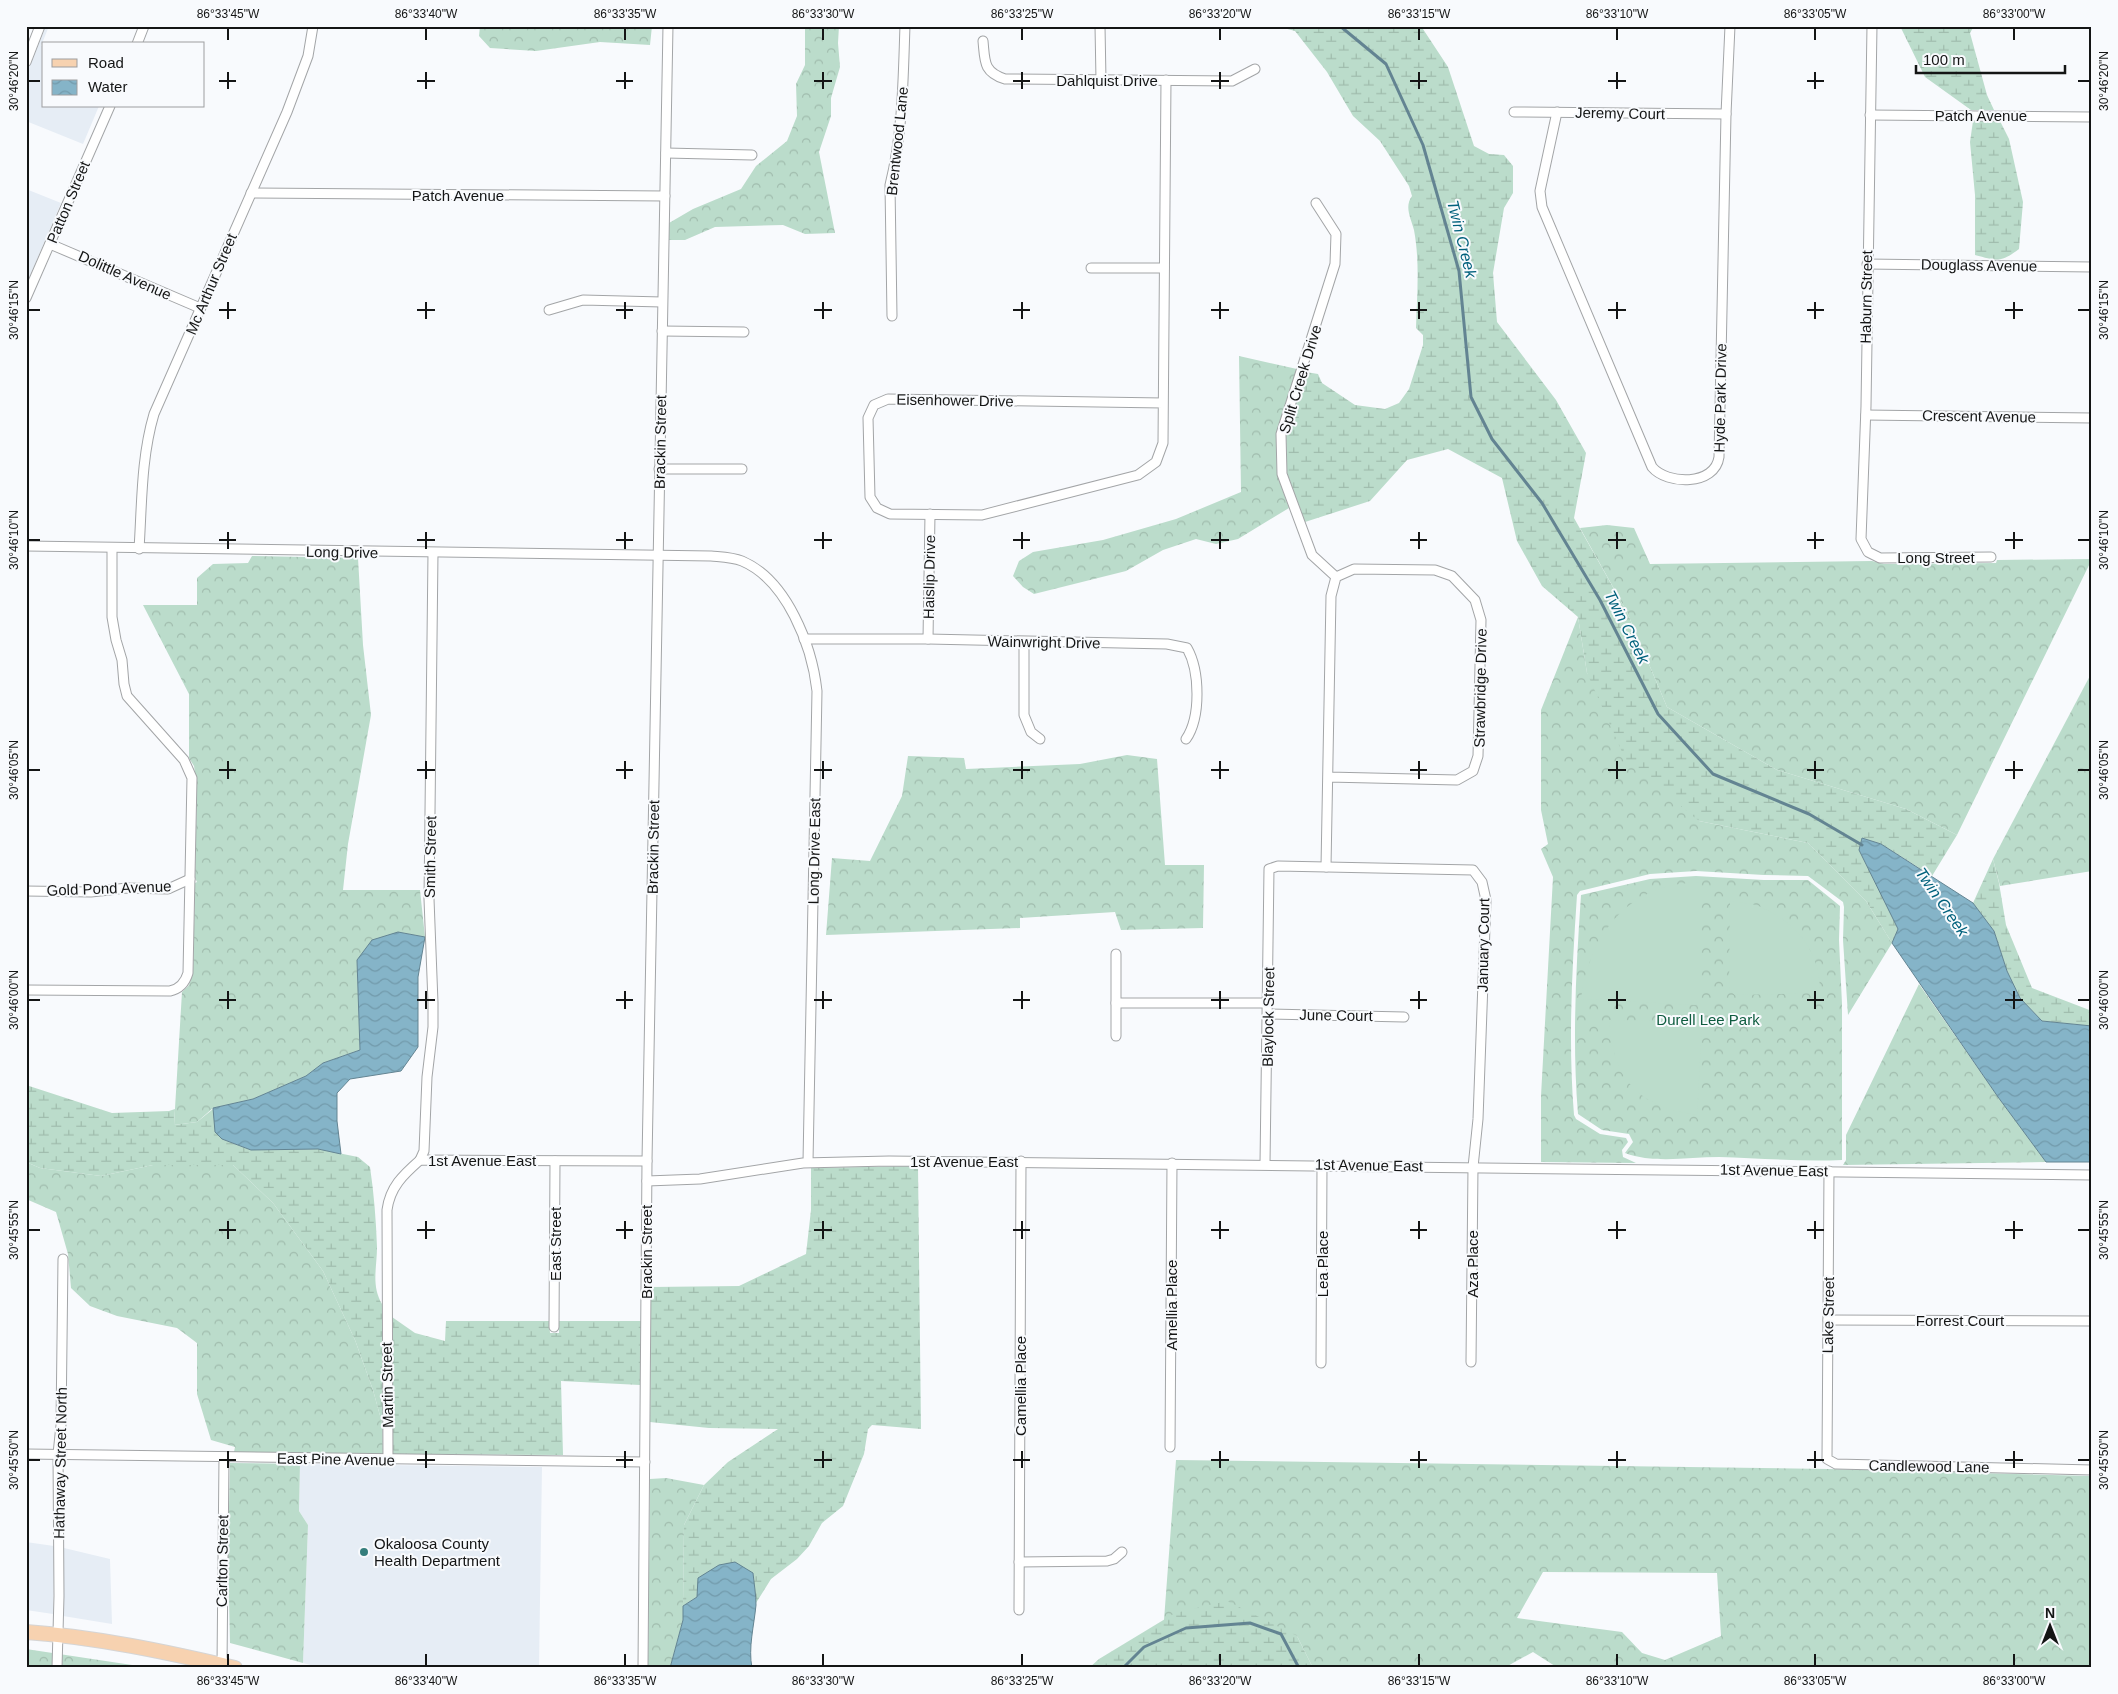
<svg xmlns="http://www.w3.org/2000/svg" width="2118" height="1694" font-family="Helvetica,sans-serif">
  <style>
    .built { fill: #e6edf5 }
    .forest { fill: url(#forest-crowns); fill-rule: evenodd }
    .wetland { fill: url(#wetland-marsh) }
    .pitch { fill: #bbdccb }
    .water { fill: url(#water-waves); stroke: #638492 }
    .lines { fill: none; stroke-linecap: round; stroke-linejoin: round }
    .stream { stroke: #638492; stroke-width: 3 }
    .minor-casing { stroke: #a3a5a7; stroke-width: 11 }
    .primary-casing { stroke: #d5d5d5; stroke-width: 16 }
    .minor { stroke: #fff; stroke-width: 9 }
    .primary { stroke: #f7d2b0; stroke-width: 14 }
    .ticks { fill: none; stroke: #141515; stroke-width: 2 }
    .poi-dot { fill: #357e7c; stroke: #f8fafd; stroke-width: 2 }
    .labels { text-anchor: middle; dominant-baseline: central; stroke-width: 4; stroke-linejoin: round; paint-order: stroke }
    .street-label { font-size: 15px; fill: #141515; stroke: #f8fafd }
    .park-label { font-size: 15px; fill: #0e5c3f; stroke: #f8fafd }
    .poi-label { font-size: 15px; fill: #141515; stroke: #f8fafd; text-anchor: start }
    .water-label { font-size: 16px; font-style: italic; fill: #00617c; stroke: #f8fafd }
    .neatline { fill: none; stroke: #141515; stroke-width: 2 }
    .ticks-label { font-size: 12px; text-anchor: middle; fill: #141515 }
  </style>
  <defs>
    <pattern id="forest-crowns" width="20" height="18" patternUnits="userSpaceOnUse" patternTransform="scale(1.25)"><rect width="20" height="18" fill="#bbdccb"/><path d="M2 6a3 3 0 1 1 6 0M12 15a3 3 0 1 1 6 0" fill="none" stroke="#a0bcad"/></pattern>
    <pattern id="wetland-marsh" width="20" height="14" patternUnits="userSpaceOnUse" patternTransform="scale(1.25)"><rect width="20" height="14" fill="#bbdccb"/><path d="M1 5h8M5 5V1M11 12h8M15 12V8" fill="none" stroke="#a0bcad"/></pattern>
    <pattern id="water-waves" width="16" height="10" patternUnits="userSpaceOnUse" patternTransform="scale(1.25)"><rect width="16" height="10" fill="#85b4c8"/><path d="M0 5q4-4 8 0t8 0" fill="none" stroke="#729aab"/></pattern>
  </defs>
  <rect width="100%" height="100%" fill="#f8fafd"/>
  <!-- built -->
  <g class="built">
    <path d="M46,26H49L41,46H44V106H99L83,144L26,121V75Z"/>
    <path d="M26,189L61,203L26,285Z"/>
    <path d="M300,1464L542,1467L539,1668H322L303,1663L308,1525L299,1511Z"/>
    <path d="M26,1542L54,1546L53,1614L26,1610Z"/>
    <path d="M64,1548L110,1559L112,1624L63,1616Z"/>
  </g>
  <!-- forest -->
  <g class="forest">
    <path d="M480,26H652L650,45L600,42L536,51L490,48L479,36Z"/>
    <path d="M805,26H839L838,43L840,67L831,98V116L819,152L835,233L805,234L783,225L715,227L685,240H669V223L693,209L741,189L756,166L787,141L797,116L796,84L805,65Z"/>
    <path d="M1239,356L1297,369L1276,434L1277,474L1289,508L1238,539L1216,544L1196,539L1163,550L1126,571L1034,594L1023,587L1013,576L1019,561L1033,552L1103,540L1176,519L1241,492Z"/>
    <path d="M1607,525L1634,528L1650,564L1872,561L1884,564L1996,563L1997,560L2092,559L1957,835L1906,809L1777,770L1667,707L1627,612L1580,528Z"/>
    <path d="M252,556L358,558L363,645L371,715L348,844L343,890H420L425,937L398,932L357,960L360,1050L323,1063L306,1076L253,1099L213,1108L197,1122L174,1125L182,992L189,985L193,973L195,883L197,882L195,878L197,786L194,766L189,758V694L143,605H197V578L213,564L248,563Z"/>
    <path d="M1578,617L1587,673L1699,821L1808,843L1866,901L1892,943L1848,1015L1843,940L1844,907L1843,902L1808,876L1764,875L1696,871L1650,874L1580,891L1577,895C1572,969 1568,1041 1574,1115L1576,1119L1600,1134L1626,1138L1628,1142L1622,1150L1623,1157L1636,1163L1541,1162V1096L1553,877L1541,849L1548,844L1541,810V710Z"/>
    <path d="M2092,672V871L2000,886L1993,859Z"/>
    <path d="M1127,755L1157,759L1165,865H1204L1203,928L1121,930L1115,912L1020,918V928L826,935L832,858L870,861L902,796L908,756L964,758L966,769L1080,764Z"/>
    <path d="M1696,876L1764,880H1808L1840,906L1839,940L1842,1004V1160C1801,1162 1760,1158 1719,1157C1689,1157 1654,1164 1625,1153L1633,1142L1629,1134L1602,1130L1578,1114C1572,1041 1576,969 1581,895L1650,879Z"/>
    <path d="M1919,984L1998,1097L2046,1162L1843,1165L1846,1160V1135Z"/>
    <path d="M26,1162L40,1168L101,1176L153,1165H233L273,1203L323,1271L355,1340L373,1390L382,1423L383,1454L234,1452L235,1447L211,1440L197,1394V1343L177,1328L117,1316L90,1306L71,1288L68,1254L56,1212L26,1199Z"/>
    <path d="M1176,1460L1828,1469L2092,1476V1668H1558L1533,1652L1504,1668H1313L1297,1636L1164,1620ZM1543,1572L1717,1573L1721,1636L1665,1660L1642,1653L1622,1632L1517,1618Z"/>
    <path d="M230,1463L300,1464L299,1511L308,1525L303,1663L230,1643L228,1552Z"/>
    <path d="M666,1478L704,1485L684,1525L683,1620L670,1668H648L650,1479Z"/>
    <path d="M26,1649L152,1668H26Z"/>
  </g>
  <!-- wetland -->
  <g class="wetland">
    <path d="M1276,26H1421L1448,67L1474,146L1489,154L1504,155L1513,166V193L1504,208L1493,273L1497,322L1556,400L1586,453L1574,518L1627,612L1667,707L1777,770L1906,809L1957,835L1932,876L1881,844L1862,838L1859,850L1898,929L1892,943L1866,901L1808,843L1699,821L1626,761L1587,673L1578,617L1542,586L1517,541L1502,478L1448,449L1407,460L1370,501L1305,522L1287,473L1286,435L1306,372L1318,374L1322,383L1355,405L1385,409L1399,403L1409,389L1423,345V335L1416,328C1417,296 1420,262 1414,230C1411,218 1404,207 1412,196L1409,186L1380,141L1353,116L1327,72L1295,31Z"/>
    <path d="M1900,26H1974L1970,33L1987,95L1994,110H1971L1925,77Z"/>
    <path d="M1973,121H2000L2009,139L2023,202L2019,249C2000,263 1998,261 1975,255V195L1970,142Z"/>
    <path d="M1993,859L1999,883L2006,925L2032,988L2092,1011V1026L2042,1021L2020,998L2007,971L1994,931L1973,903Z"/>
    <path d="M26,1085L112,1113L169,1111L175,1109L174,1125L197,1122L213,1109L215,1114V1132L222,1139L251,1150L318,1149L358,1157L370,1167C374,1194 376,1220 377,1247C377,1268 371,1285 382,1304L383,1454L382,1423L373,1390L355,1340L323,1271L273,1203L233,1165H153L101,1176L40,1168L26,1162Z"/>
    <path d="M918,1166L921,1429L872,1425L868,1429L864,1454L843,1506L822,1523L809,1546L797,1559L771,1579L756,1603L753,1573L697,1597L683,1606L684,1525L704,1485L728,1462L778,1429L709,1428L650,1422L651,1287L739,1286L806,1254L811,1210V1168Z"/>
    <path d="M392,1317L415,1333L445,1341L446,1321H549L550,1333H559V1321H641L640,1385L561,1381L563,1455L393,1454Z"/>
    <path d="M1227,1601L1297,1636L1313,1668H1089L1099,1659L1175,1613Z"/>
  </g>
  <!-- pitch -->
  <g class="pitch">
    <path d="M1701,882V1000L1696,1005L1581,999C1587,952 1610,908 1656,890C1670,884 1686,883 1701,882Z"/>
    <path d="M1730,901C1738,903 1748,903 1756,905C1762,907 1768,911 1774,914C1803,930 1821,959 1820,993L1735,995L1729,990Z"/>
    <path d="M1609,1020L1695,1022L1702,1027L1697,1115C1639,1107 1612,1080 1609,1020Z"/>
  </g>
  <!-- water -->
  <g class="water">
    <path d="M1862,838L1881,844L1973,903L1994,931L2007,971L2020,998L2042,1021L2092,1026V1162H2046L1998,1097L1892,943L1898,929L1859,850Z"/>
    <path d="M398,932L425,937L418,977V1047L401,1071L350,1079L337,1093V1121L341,1154L318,1149L251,1150L222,1139L215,1132L213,1108L253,1099L306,1076L323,1063L360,1050L357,960L372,940Z"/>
    <path d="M735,1562L753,1573C754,1583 756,1595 756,1605C754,1626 748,1648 752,1668H670L683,1620V1606L697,1597L698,1578L719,1565Z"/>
  </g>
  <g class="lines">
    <!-- stream -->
    <g class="stream">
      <path d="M1340,26L1386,64L1423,145L1459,271L1471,397L1492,439L1542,503L1600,600L1658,714L1713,774L1809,814L1862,845"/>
      <path d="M1123,1668L1144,1647L1186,1628L1250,1623L1281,1634L1299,1668"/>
    </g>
    <!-- minor casing -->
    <g class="minor-casing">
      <g id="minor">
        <path d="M1100,26L1101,80"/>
        <path d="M1872,26L1866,406L1861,539L1868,552L1880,558L1991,557"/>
        <path d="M983,41C985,61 983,72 1005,79L1232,81L1255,69"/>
        <path d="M137,44L144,26"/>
        <path d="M26,62L40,26"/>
        <path d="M1514,112L1726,114"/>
        <path d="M1557,112L1540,191L1542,207L1652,467C1667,485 1715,486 1719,457L1726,114L1730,26"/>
        <path d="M1870,115L2092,117"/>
        <path d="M666,153L752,155"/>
        <path d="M251,193L665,196"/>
        <path d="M1316,203L1336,234L1335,264L1281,434L1282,474L1312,555L1336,577"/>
        <path d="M50,244L200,308"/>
        <path d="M1867,264L2092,267"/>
        <path d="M1091,268H1164"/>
        <path d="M26,298L110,106"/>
        <path d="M549,310L583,300L662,302"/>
        <path d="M892,316L890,185C903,133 903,80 905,26"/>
        <path d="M662,331L744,332"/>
        <path d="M1163,403L888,399L874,405L868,418L870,497L877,508L890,514L982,515L1138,475L1156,462L1163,443L1166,80"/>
        <path d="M1866,415L2092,418"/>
        <path d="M659,469H742"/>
        <path d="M26,546L711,556C722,557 732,557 742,561C787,580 812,646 817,691L808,1162"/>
        <path d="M139,549C142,504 141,458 154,414L287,112L308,56L313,26"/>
        <path d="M804,639H928L1167,644L1187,648C1200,671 1201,717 1186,739"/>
        <path d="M928,639L930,514"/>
        <path d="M1024,642V715L1031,732L1040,739"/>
        <path d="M1326,867L1331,596L1336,577L1354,569L1435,570L1452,576L1475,600L1481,620L1478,756L1473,771L1457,780L1328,777"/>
        <path d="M26,891L91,892L127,888L168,889L190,879"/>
        <path d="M26,990L170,991C180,989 185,983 188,973L192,778L184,760L127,696L124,684L122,660L116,640L112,617V549"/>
        <path d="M1116,1003H1268"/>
        <path d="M1268,1014L1404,1017"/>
        <path d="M1116,1036V954"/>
        <path d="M420,1160L424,1151L427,1077L433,1027V1003L429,899L433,553"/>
        <path d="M1265,1164L1269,869L1278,866L1473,870L1482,882L1486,900L1478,1119L1473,1167L1471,1362"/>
        <path d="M1829,1171L1827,1459L1836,1464L2092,1470"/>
        <path d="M647,1181L700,1179L803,1163L889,1161L2092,1175"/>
        <path d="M1828,1320L2092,1321"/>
        <path d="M554,1327L555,1161"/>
        <path d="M1321,1363L1322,1165"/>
        <path d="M1170,1447L1172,1163"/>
        <path d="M26,1454L645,1462"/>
        <path d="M388,1460L387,1210C390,1187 403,1175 420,1160L647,1161"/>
        <path d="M1019,1562L1107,1561L1114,1559L1122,1552"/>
        <path d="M1019,1610L1021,1161"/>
        <path d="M222,1665L224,1457"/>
        <path d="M57,1668L59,1596L58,1454L61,1425L63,1259"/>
        <path d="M643,1668L647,1161L668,26"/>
      </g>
    </g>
    <!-- primary casing -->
    <g class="primary-casing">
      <path id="primary" d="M26,1632C96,1637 167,1652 235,1668"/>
    </g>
    <!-- minor -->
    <use href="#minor" class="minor"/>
    <!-- primary -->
    <use href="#primary" class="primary"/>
  </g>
  <!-- ticks -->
  <path class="ticks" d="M228,28V40M426,28V40M625,28V40M823,28V40M1022,28V40M1220,28V40M1419,28V40M1617,28V40M1815,28V40M2014,28V40M228,72V89M426,72V89M625,72V89M823,72V89M1022,72V89M1220,72V89M1419,72V89M1617,72V89M1815,72V89M28,81H40M219,81H236M417,81H435M616,81H633M814,81H832M1013,81H1030M1211,81H1229M1410,81H1427M1608,81H1626M1807,81H1824M2078,81H2090M228,302V319M426,302V319M625,302V319M823,302V319M1022,302V319M1220,302V319M1419,302V319M1617,302V319M1815,302V319M2014,302V319M28,310H40M219,310H236M417,310H435M616,310H633M814,310H832M1013,310H1030M1211,310H1229M1410,310H1427M1608,310H1626M1807,310H1824M2005,310H2023M2078,310H2090M228,532V549M426,532V549M625,532V549M823,532V549M1022,532V549M1220,532V549M1419,532V549M1617,532V549M1815,532V549M2014,532V549M28,540H40M219,540H236M417,540H435M616,540H633M814,540H832M1013,540H1030M1211,540H1229M1410,540H1427M1608,540H1626M1807,540H1824M2005,540H2023M2078,540H2090M228,761V779M426,761V779M625,761V779M823,761V779M1022,761V779M1220,761V779M1419,761V779M1617,761V779M1815,761V779M2014,761V779M28,770H40M219,770H236M417,770H435M616,770H633M814,770H832M1013,770H1030M1211,770H1229M1410,770H1427M1608,770H1626M1807,770H1824M2005,770H2023M2078,770H2090M228,991V1009M426,991V1009M625,991V1009M823,991V1009M1022,991V1009M1220,991V1009M1419,991V1009M1617,991V1009M1815,991V1009M2014,991V1009M28,1000H40M219,1000H236M417,1000H435M616,1000H633M814,1000H832M1013,1000H1030M1211,1000H1229M1410,1000H1427M1608,1000H1626M1807,1000H1824M2005,1000H2023M2078,1000H2090M228,1221V1239M426,1221V1239M625,1221V1239M823,1221V1239M1022,1221V1239M1220,1221V1239M1419,1221V1239M1617,1221V1239M1815,1221V1239M2014,1221V1239M28,1230H40M219,1230H236M417,1230H435M616,1230H633M814,1230H832M1013,1230H1030M1211,1230H1229M1410,1230H1427M1608,1230H1626M1807,1230H1824M2005,1230H2023M2078,1230H2090M228,1451V1468M426,1451V1468M625,1451V1468M823,1451V1468M1022,1451V1468M1220,1451V1468M1419,1451V1468M1617,1451V1468M1815,1451V1468M2014,1451V1468M28,1460H40M219,1460H236M417,1460H435M616,1460H633M814,1460H832M1013,1460H1030M1211,1460H1229M1410,1460H1427M1608,1460H1626M1807,1460H1824M2005,1460H2023M2078,1460H2090M228,1654V1666M426,1654V1666M625,1654V1666M823,1654V1666M1022,1654V1666M1220,1654V1666M1419,1654V1666M1617,1654V1666M1815,1654V1666M2014,1654V1666"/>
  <!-- markers -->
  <circle class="poi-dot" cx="364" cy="1552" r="5"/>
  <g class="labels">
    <!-- street labels -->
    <g class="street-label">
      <text x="1107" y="80">Dahlquist Drive</text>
      <text transform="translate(1620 113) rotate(1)">Jeremy Court</text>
      <text x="1981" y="115">Patch Avenue</text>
      <text transform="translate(897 141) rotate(-84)">Brentwood Lane</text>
      <text x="458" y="195">Patch Avenue</text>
      <text transform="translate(68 202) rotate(-67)">Patton Street</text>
      <text transform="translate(1979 265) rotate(1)">Douglass Avenue</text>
      <text transform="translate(125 275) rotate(24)">Dolittle Avenue</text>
      <text transform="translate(211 284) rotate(-67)">Mc Arthur Street</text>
      <text transform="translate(1866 297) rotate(-89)">Haburn Street</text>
      <text transform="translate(1300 379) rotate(-73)">Split Creek Drive</text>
      <text transform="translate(1720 398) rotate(-89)">Hyde Park Drive</text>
      <text transform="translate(955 400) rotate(1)">Eisenhower Drive</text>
      <text transform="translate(1979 416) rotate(1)">Crescent Avenue</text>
      <text transform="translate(660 442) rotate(-89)">Brackin Street</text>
      <text transform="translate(342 552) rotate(1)">Long Drive</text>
      <text x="1936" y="557">Long Street</text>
      <text transform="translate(929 577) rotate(-89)">Haislip Drive</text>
      <text transform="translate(1044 642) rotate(1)">Wainwright Drive</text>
      <text transform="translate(1480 688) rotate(-89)">Strawbridge Drive</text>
      <text transform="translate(653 847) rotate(-89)">Brackin Street</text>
      <text transform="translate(814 851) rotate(-89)">Long Drive East</text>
      <text transform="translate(430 857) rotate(-89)">Smith Street</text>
      <text transform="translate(109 888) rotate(-2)">Gold Pond Avenue</text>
      <text transform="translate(1483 945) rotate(-89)">January Court</text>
      <text transform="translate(1336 1015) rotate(1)">June Court</text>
      <text transform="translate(1268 1017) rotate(-89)">Blaylock Street</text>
      <text x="482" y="1160">1st Avenue East</text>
      <text x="964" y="1161">1st Avenue East</text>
      <text transform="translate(1369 1165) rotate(1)">1st Avenue East</text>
      <text transform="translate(1774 1170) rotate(1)">1st Avenue East</text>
      <text transform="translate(555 1244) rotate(-90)">East Street</text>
      <text transform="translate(646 1252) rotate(-90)">Brackin Street</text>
      <text transform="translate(1322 1264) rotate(-90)">Lea Place</text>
      <text transform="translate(1472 1264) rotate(-90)">Aza Place</text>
      <text transform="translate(1171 1305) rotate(-90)">Amellia Place</text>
      <text transform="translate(1828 1315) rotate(-89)">Lake Street</text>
      <text x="1960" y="1320">Forrest Court</text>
      <text transform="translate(387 1385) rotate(-91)">Martin Street</text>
      <text transform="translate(1020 1386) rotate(-90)">Camellia Place</text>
      <text transform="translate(336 1459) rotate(1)">East Pine Avenue</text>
      <text transform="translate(60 1463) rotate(-89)">Hathaway Street North</text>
      <text transform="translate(1929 1466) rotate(1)">Candlewood Lane</text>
      <text transform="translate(222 1561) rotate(-89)">Carlton Street</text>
    </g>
    <!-- park labels -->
    <g class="park-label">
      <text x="1708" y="1019">Durell Lee Park</text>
    </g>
    <!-- poi labels -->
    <g class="poi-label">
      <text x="374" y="1543">Okaloosa County<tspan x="374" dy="17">Health Department</tspan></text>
    </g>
    <!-- water labels -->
    <g class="water-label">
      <text transform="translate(1462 239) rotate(76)">Twin Creek</text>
      <text transform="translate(1627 627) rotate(63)">Twin Creek</text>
      <text transform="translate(1942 902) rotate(55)">Twin Creek</text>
    </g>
  </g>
  <!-- border -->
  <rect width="2118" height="1694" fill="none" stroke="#f8fafd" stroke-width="55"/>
  <!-- legend -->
  <rect x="42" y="42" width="162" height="65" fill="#f8fafd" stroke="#9d9ea0"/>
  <rect x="52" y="59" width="25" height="8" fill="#f7d2b0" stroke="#9d9ea0"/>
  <text x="88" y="68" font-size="15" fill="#141515">Road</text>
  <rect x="52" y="80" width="25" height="15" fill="url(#water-waves)" stroke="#9d9ea0"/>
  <text x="88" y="92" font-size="15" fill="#141515">Water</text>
  <!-- north arrow -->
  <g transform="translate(2050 1626)" stroke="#f8fafd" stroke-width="4" paint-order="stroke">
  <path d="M0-4L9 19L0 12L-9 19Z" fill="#141515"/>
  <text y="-8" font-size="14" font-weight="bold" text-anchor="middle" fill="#141515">N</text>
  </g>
  <!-- scale -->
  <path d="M1916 65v8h149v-8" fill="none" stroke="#141515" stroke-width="2.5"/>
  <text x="1923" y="65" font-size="15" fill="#141515" stroke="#f8fafd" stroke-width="4" paint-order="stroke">100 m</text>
  <rect x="28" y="28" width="2062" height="1638" class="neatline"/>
  <g class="ticks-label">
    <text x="228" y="18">86°33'45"W</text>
    <text x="426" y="18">86°33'40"W</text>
    <text x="625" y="18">86°33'35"W</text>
    <text x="823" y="18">86°33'30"W</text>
    <text x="1022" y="18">86°33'25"W</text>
    <text x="1220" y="18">86°33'20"W</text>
    <text x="1419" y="18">86°33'15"W</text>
    <text x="1617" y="18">86°33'10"W</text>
    <text x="1815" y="18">86°33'05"W</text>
    <text x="2014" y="18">86°33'00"W</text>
    <text transform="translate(14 81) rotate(-90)" y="4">30°46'20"N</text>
    <text transform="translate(2104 81) rotate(-90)" y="4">30°46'20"N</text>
    <text transform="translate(14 310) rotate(-90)" y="4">30°46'15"N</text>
    <text transform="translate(2104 310) rotate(-90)" y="4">30°46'15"N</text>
    <text transform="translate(14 540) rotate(-90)" y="4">30°46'10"N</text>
    <text transform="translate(2104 540) rotate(-90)" y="4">30°46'10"N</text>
    <text transform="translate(14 770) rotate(-90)" y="4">30°46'05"N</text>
    <text transform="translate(2104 770) rotate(-90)" y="4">30°46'05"N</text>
    <text transform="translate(14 1000) rotate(-90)" y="4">30°46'00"N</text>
    <text transform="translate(2104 1000) rotate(-90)" y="4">30°46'00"N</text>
    <text transform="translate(14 1230) rotate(-90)" y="4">30°45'55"N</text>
    <text transform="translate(2104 1230) rotate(-90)" y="4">30°45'55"N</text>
    <text transform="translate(14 1460) rotate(-90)" y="4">30°45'50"N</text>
    <text transform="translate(2104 1460) rotate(-90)" y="4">30°45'50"N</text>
    <text x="228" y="1685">86°33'45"W</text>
    <text x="426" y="1685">86°33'40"W</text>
    <text x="625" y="1685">86°33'35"W</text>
    <text x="823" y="1685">86°33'30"W</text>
    <text x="1022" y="1685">86°33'25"W</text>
    <text x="1220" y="1685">86°33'20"W</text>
    <text x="1419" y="1685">86°33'15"W</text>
    <text x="1617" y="1685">86°33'10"W</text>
    <text x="1815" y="1685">86°33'05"W</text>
    <text x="2014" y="1685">86°33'00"W</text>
  </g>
</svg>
